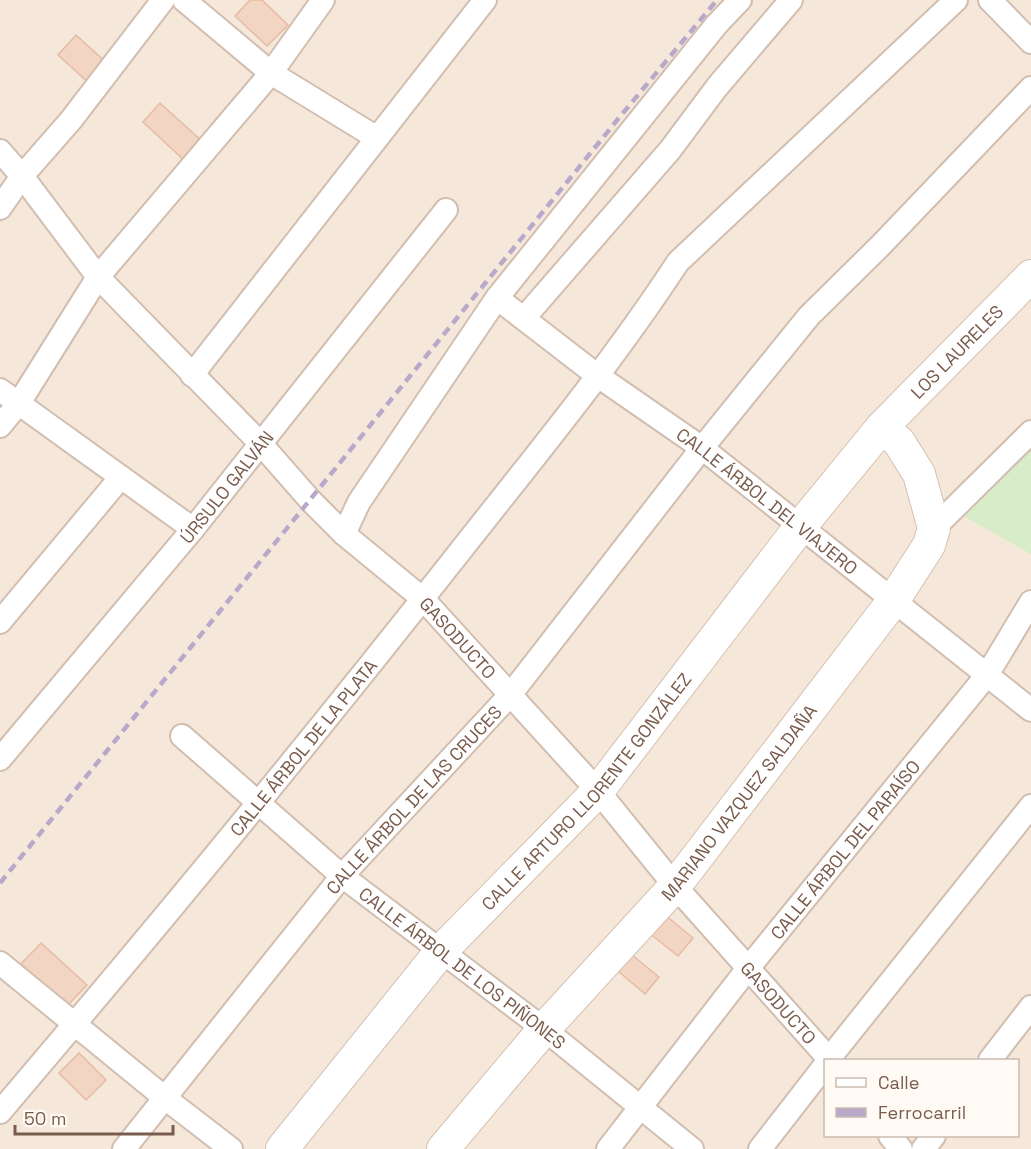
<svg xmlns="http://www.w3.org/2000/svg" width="1031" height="1149" font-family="'Space Grotesk',sans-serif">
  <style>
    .residential { fill: #f5e8da; fill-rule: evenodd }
    .green { fill: #d8ecc9 }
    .building { fill: #f3d5c3; stroke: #e6bba3; stroke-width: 1.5 }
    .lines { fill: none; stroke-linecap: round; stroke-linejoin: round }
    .street-casing { stroke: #d1beb0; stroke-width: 26 }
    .secondary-casing { stroke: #d6c0b0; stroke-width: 34 }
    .street { stroke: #fff; stroke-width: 22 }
    .secondary { stroke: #fff; stroke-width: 32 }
    .rail { stroke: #b9a8c9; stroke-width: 4.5; stroke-dasharray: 9 6; stroke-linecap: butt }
    .labels { text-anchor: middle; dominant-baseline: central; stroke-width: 4.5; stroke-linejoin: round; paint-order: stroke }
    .street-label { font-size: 18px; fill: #7a5c4d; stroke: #fffaf3 }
  </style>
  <rect width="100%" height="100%" fill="#fdf6ec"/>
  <!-- residential -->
  <path class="residential" d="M0,0H1031V1149H0ZM826,1060H1018V1136H826Z"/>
  <!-- green -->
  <path class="green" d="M1031,444V554L960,514Z"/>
  <!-- building -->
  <g class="building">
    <path d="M250,0H262L288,25L267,46L235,16Z"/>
    <path d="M76,35L109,65L91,85L58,55Z"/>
    <path d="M160,103L205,144L187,163L143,122Z"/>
    <path d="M659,910L693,938L678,956L644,929Z"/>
    <path d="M41,943L87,985L67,1006L21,964Z"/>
    <path d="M626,950L659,977L645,994L612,966Z"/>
    <path d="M79,1053L106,1080L86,1100L59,1073Z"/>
  </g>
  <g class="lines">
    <!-- street casing -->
    <g class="street-casing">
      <g id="street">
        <path d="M184,0L271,73L377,138"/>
        <path d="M990,0L1031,42"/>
        <path id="s1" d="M0,151L22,176L98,277L261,444L311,501L344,534L423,599L598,791L675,886L830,1060"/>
        <path d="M0,208L22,176L71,120L163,0"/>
        <path id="s2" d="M497,298L598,376L702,448L1031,710"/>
        <path d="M524,318L670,150L717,87L791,0"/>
        <path d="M192,375L485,0"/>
        <path d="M0,390L193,529"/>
        <path d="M0,426L19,403L98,277L271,73L323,0"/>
        <path d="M934,528L1031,432"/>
        <path d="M344,534L359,502L497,298L717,24L740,0"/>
        <path d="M0,622L121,477"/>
        <path id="s3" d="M182,736L342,876L544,1029L692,1149"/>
        <path id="s4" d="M0,759L193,529L446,210"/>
        <path d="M0,963L165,1098L231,1149"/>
        <path d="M828,1060L1031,806"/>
        <path d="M990,1060L1031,1007"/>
        <path id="s5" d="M0,1112C155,930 307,746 454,559C531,461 610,366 678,262L956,0"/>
        <path d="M890,1136L901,1149"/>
        <path id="s6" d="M124,1149L342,876L510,695L702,448L809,316L881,245L1031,88"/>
        <path id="s7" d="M608,1149L749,967L987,675L1031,602"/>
        <path d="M760,1149L826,1064"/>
        <path d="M923,1149L934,1136"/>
      </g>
    </g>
    <!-- secondary casing -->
    <g class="secondary-casing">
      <g id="secondary">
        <path id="s8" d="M282,1149L441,951L598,791L800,527L882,427L1031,276"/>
        <path id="s9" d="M443,1149L544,1029L675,886L893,601L929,545L934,528L919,474L899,442L882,427"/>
      </g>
    </g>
    <!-- street -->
    <use href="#street" class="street"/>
    <!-- secondary -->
    <use href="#secondary" class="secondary"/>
    <!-- rail -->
    <path class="rail" d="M0,883L618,119L717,0"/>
  </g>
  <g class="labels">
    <!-- street labels -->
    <g class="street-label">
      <text stroke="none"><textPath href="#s8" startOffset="1046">LOS LAURELES</textPath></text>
      <text stroke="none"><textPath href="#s4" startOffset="354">ÚRSULO GALVÁN</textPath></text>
      <text stroke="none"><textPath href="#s2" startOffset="338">CALLE ÁRBOL DEL VIAJERO</textPath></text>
      <text stroke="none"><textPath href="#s1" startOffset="670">GASODUCTO</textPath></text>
      <text stroke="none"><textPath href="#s5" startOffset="474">CALLE ÁRBOL DE LA PLATA</textPath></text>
      <text stroke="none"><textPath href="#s8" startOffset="470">CALLE ARTURO LLORENTE GONZÁLEZ</textPath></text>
      <text stroke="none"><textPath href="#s6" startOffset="454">CALLE ÁRBOL DE LAS CRUCES</textPath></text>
      <text stroke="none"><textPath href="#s9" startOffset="456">MARIANO VAZQUEZ SALDAÑA</textPath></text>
      <text stroke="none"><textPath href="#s7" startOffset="382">CALLE ÁRBOL DEL PARAÍSO</textPath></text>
      <text stroke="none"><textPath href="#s3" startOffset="364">CALLE ÁRBOL DE LOS PIÑONES</textPath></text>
      <text stroke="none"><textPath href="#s1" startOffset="1156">GASODUCTO</textPath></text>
    </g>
  </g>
  <!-- legend -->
  <rect x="824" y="1059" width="195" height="78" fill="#fffaf3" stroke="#cabbb1" stroke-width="1.5"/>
  <rect x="836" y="1078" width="30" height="9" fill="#ffffff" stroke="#cabbb1" stroke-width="1.5"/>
  <text x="878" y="1089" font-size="18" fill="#7a5c4d">Calle</text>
  <rect x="836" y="1108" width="30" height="9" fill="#b9a8c9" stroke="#cabbb1" stroke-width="1.5"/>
  <text x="878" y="1119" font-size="18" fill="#7a5c4d">Ferrocarril</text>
  <!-- scale -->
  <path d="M15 1125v9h158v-9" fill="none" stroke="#7a5c4d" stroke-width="3"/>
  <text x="24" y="1125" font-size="18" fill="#7a5c4d" stroke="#fffaf3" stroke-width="4.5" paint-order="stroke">50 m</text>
</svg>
